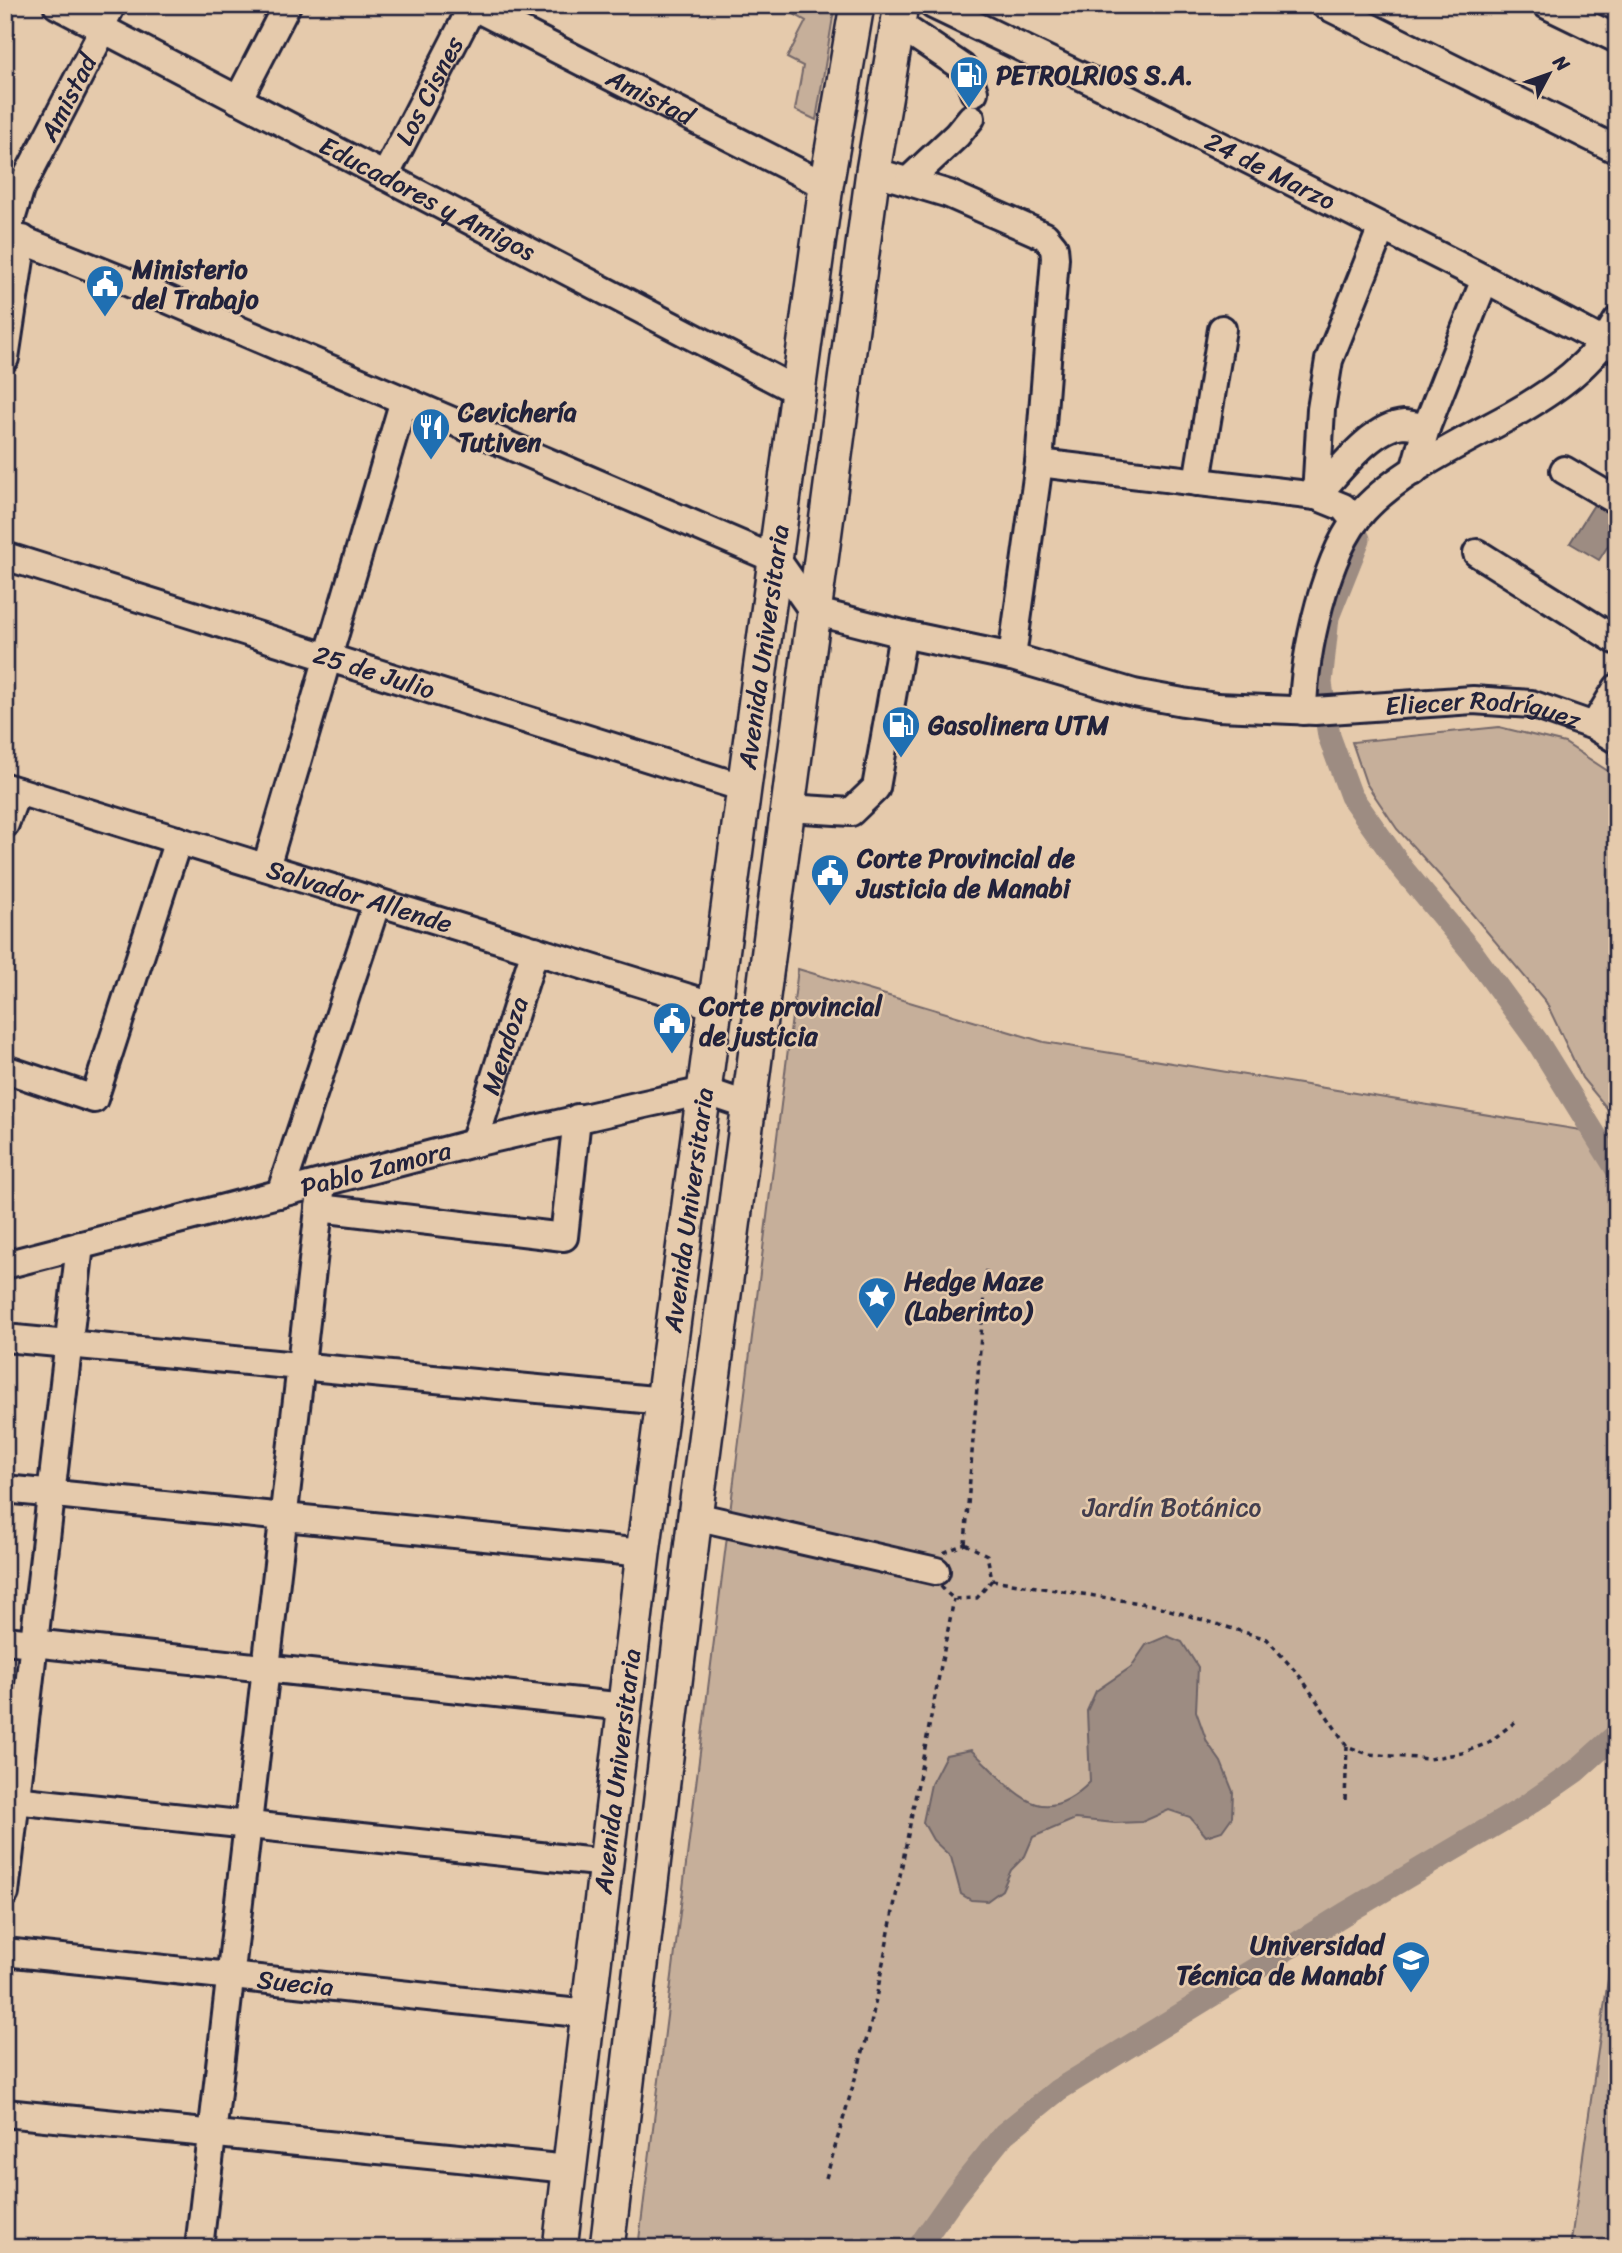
<svg xmlns="http://www.w3.org/2000/svg" width="1622" height="2253" font-family="Sriracha,sans-serif">
  <style>
    .green { fill: #c6af9a; stroke: #74686a; stroke-width: 2 }
    .water { fill: #9d8c82; stroke: #6c6266; stroke-width: 2 }
    .lines { fill: none; stroke-linecap: round; stroke-linejoin: round }
    .canal { stroke: #9d8c82; stroke-width: 23 }
    .minor-casing { stroke: #22223b; stroke-width: 32 }
    .major-casing { stroke: #22223b; stroke-width: 38 }
    .path { stroke: #22223b; stroke-width: 3.5; stroke-dasharray: 5 5; stroke-linecap: butt }
    .minor { stroke: #e5caac; stroke-width: 26 }
    .major { stroke: #e5caac; stroke-width: 33 }
    .labels { text-anchor: middle; dominant-baseline: central; stroke-width: 5; stroke-linejoin: round; paint-order: stroke }
    .poi-label { font-size: 26px; font-weight: bold; fill: #22223b; stroke: #e5caac; text-anchor: start }
    .street-label { font-size: 26px; fill: #22223b; stroke: #e5caac }
    .park-label { font-size: 26px; fill: #433e4e; stroke: #e5caac }
  </style>
  <rect width="100%" height="100%" fill="#e5caac"/>
  <filter id="ink" filterUnits="userSpaceOnUse"><feTurbulence type="fractalNoise" baseFrequency=".0143" numOctaves="2"/><feDisplacementMap in="SourceGraphic" scale="14" xChannelSelector="R" yChannelSelector="G"/><feConvolveMatrix kernelMatrix="1 2 1 2 8 2 1 2 1" color-interpolation-filters="sRGB"/></filter>
  <g filter="url(#ink)">
    <!-- green -->
    <g class="green">
      <path d="M785,5H807L820,12L823,5H835L816,120L795,110L803,66L787,58L806,21L794,14L793,9Z"/>
      <path d="M1499,727L1565,743L1617,777V1116L1611,1113L1582,1078L1546,1002L1442,878L1397,829L1366,783L1352,742Z"/>
      <path d="M798,969L1044,1042L1617,1136V1734L1576,1771L1520,1810L1346,1913L1058,2090L1004,2134L955,2195L918,2248H638Z"/>
      <path d="M1617,1916V2248H1570Z"/>
    </g>
    <!-- water -->
    <g class="water">
      <path d="M1597,500L1617,511V532L1599,560L1570,543Z"/>
      <path d="M1167,1636L1182,1642L1198,1667L1196,1711L1207,1742L1221,1762L1233,1792L1232,1817L1222,1831L1206,1836L1190,1817L1169,1810L1142,1822L1115,1823L1075,1819L1033,1837L1025,1856L1011,1870L1002,1890L987,1901L971,1900L961,1894L951,1857L933,1840L923,1822L931,1784L946,1755L971,1750C1012,1786 1038,1835 1090,1782L1087,1711L1096,1691L1131,1667L1146,1645Z"/>
    </g>
    <g class="lines">
      <!-- canal -->
      <g class="canal">
        <path d="M1359,539L1328,617L1321,683L1329,736L1351,796L1402,868L1472,952L1537,1041L1617,1170"/>
        <path d="M918,2248L955,2195L1004,2134L1058,2090L1346,1913L1520,1810L1576,1771L1617,1734"/>
      </g>
      <!-- minor casing -->
      <g class="minor-casing">
        <g id="minor">
          <path id="s1" d="M57,5L799,392"/>
          <path id="s2" d="M933,5L1112,91L1485,279L1617,349"/>
          <path d="M1325,5L1617,150"/>
          <path d="M1547,5L1617,39"/>
          <path id="s3" d="M472,6L826,186"/>
          <path d="M897,23L962,67L969,76L974,92"/>
          <path d="M238,100L287,5"/>
          <path d="M873,171L949,194L1045,236L1054,247L1055,258L1039,463L1012,657"/>
          <path id="s4" d="M385,176L473,5"/>
          <path d="M909,180L957,135L971,118"/>
          <path id="s5" d="M5,233L120,279L777,560L813,611L903,634L1012,657L1134,693L1183,702L1217,707L1315,711L1473,700L1531,704L1594,726L1617,740"/>
          <path id="s6" d="M7,233L20,190L103,30L100,28L112,5"/>
          <path d="M5,358L23,239"/>
          <path d="M1039,463L1316,496L1343,507L1355,521"/>
          <path d="M1564,470L1617,501"/>
          <path d="M1414,471L1426,428L1485,279"/>
          <path d="M1197,482L1222,329"/>
          <path d="M1316,496L1321,409L1329,360L1382,227"/>
          <path d="M1316,496C1338,473 1371,426 1404,424C1411,424 1420,427 1426,428"/>
          <path d="M1477,553L1617,641"/>
          <path id="s7" d="M5,556L744,788"/>
          <path d="M1303,711C1304,654 1325,552 1364,510C1400,471 1465,441 1512,415C1554,391 1593,365 1617,321"/>
          <path d="M1594,726L1617,688"/>
          <path id="s8" d="M5,787L715,1006"/>
          <path d="M788,808L851,812L876,788L903,634"/>
          <path d="M5,824L17,791"/>
          <path d="M266,867L404,400"/>
          <path d="M5,1069L94,1099L178,840"/>
          <path id="s9" d="M474,1143L535,950"/>
          <path d="M280,1194L377,902"/>
          <path d="M319,1208L564,1237L577,1118"/>
          <path id="s10" d="M5,1265L474,1143L649,1103L705,1091L749,1106"/>
          <path d="M5,1338L664,1401"/>
          <path d="M5,1489L643,1553"/>
          <path d="M695,1516L936,1571"/>
          <path d="M5,1640L625,1707"/>
          <path d="M5,1799L606,1863"/>
          <path d="M5,1893L80,1245"/>
          <path id="s11" d="M5,1952L588,2014"/>
          <path d="M5,2113L569,2169"/>
          <path d="M199,2248L322,1183"/>
        </g>
      </g>
      <!-- major casing -->
      <g class="major-casing">
        <g id="major">
          <path id="s12" d="M560,2248L643,1553L744,788L826,186L857,5"/>
          <path d="M607,2248L695,1516L778,882L873,171L901,5"/>
        </g>
      </g>
      <!-- path -->
      <g class="path">
        <path d="M965,1544L986,1270"/>
        <path d="M965,1544L987,1555L992,1580L977,1598L954,1599C933,1582 934,1575 945,1552Z"/>
        <path d="M992,1580L1153,1605L1267,1639L1302,1679L1347,1746L1368,1754L1429,1759L1462,1753L1488,1743L1515,1722"/>
        <path d="M1345,1800L1347,1746"/>
        <path d="M826,2178L871,2024L954,1599"/>
      </g>
      <!-- minor -->
      <use href="#minor" class="minor"/>
      <!-- major -->
      <use href="#major" class="major"/>
    </g>
  </g>
  <!-- icons -->
  <defs>
    <g id="fuel-pin" transform="scale(2.0125)"><path d="M0 17L-7.5 6A9.5 9.5 0 1 1 7.5 6Z" fill="#1f6fb2" stroke="#e5caac"/><path d="M-5.5-6h7V0h2V4h1.3V-2.5L3-4.5l.8-.8L6-3V5H2.5V1h-1V6h-7ZM-4.2-4.7v3.2H.2V-4.7Z" fill="#fff"/></g>
    <g id="civic-pin" transform="scale(2.0125)"><path d="M0 17L-7.5 6A9.5 9.5 0 1 1 7.5 6Z" fill="#1f6fb2" stroke="#e5caac"/><path d="M-.6-6.5H3V-4.5H.6V-3L4-1V1h2V6H-6V1h2V-1L-.6-3ZM-1.2 2.5V6h2.4V2.5Z" fill="#fff"/></g>
    <g id="restaurant-pin" transform="scale(2.0125)"><path d="M0 17L-7.5 6A9.5 9.5 0 1 1 7.5 6Z" fill="#1f6fb2" stroke="#e5caac"/><path d="M-5-6h1v4h1v-4h1v4h1v-4h1v5L-1.5 .5V6h-2V.5L-5-1ZM5-6V6H3V1.5H1.5Q1.5-4 5-6Z" fill="#fff"/></g>
    <g id="sight-pin" transform="scale(2.0125)"><path d="M0 17L-7.5 6A9.5 9.5 0 1 1 7.5 6Z" fill="#1f6fb2" stroke="#e5caac"/><path d="M0-6L1.8-2.2L6-1.7L2.9 1.2L3.7 5.4L0 3.3L-3.7 5.4L-2.9 1.2L-6-1.7L-1.8-2.2Z" fill="#fff"/></g>
    <g id="university-pin" transform="scale(2.0125)"><path d="M0 17L-7.5 6A9.5 9.5 0 1 1 7.5 6Z" fill="#1f6fb2" stroke="#e5caac"/><path d="M0-5L7-2L0 1L-7-2ZM-4 1L0 2.5L4 1V4Q0 6-4 4Z" fill="#fff"/></g>
  </defs>
  <g fill-rule="evenodd">
    <use href="#fuel-pin" x="969" y="75"/>
    <use href="#civic-pin" x="105" y="284"/>
    <use href="#restaurant-pin" x="431" y="427"/>
    <use href="#fuel-pin" x="901" y="725"/>
    <use href="#civic-pin" x="830" y="873"/>
    <use href="#civic-pin" x="672" y="1021"/>
    <use href="#sight-pin" x="877" y="1296"/>
    <use href="#university-pin" x="1411" y="1960"/>
  </g>
  <g class="labels">
    <!-- poi labels -->
    <g class="poi-label">
      <text x="996" y="75">PETROLRIOS S.A.</text>
      <text x="132" y="269">Ministerio<tspan x="132" dy="30">del Trabajo</tspan></text>
      <text x="458" y="412">Cevichería<tspan x="458" dy="30">Tutiven</tspan></text>
      <text x="928" y="725">Gasolinera UTM</text>
      <text x="857" y="858">Corte Provincial de<tspan x="857" dy="30">Justicia de Manabi</tspan></text>
      <text x="699" y="1006">Corte provincial<tspan x="699" dy="30">de justicia</tspan></text>
      <text x="904" y="1281">Hedge Maze<tspan x="904" dy="30">(Laberinto)</tspan></text>
      <text x="1384" y="1945" text-anchor="end">Universidad<tspan x="1384" dy="30">Técnica de Manabí</tspan></text>
    </g>
    <!-- street labels -->
    <g class="street-label">
      <text stroke="none"><textPath href="#s4" startOffset="96">Los Cisnes</textPath></text>
      <text stroke="none"><textPath href="#s3" startOffset="200">Amistad</textPath></text>
      <text stroke="none"><textPath href="#s6" startOffset="149">Amistad</textPath></text>
      <text stroke="none"><textPath href="#s2" startOffset="376">24 de Marzo</textPath></text>
      <text stroke="none"><textPath href="#s1" startOffset="418">Educadores y Amigos</textPath></text>
      <text stroke="none"><textPath href="#s12" startOffset="1614">Avenida Universitaria</textPath></text>
      <text stroke="none"><textPath href="#s7" startOffset="387">25 de Julio</textPath></text>
      <text stroke="none"><textPath href="#s5" startOffset="1584">Eliecer Rodríguez</textPath></text>
      <text stroke="none"><textPath href="#s8" startOffset="371">Salvador Allende</textPath></text>
      <text stroke="none"><textPath href="#s9" startOffset="102">Mendoza</textPath></text>
      <text stroke="none"><textPath href="#s10" startOffset="383">Pablo Zamora</textPath></text>
      <text stroke="none"><textPath href="#s12" startOffset="1046">Avenida Universitaria</textPath></text>
      <text stroke="none"><textPath href="#s12" startOffset="480">Avenida Universitaria</textPath></text>
      <text stroke="none"><textPath href="#s11" startOffset="292">Suecia</textPath></text>
    </g>
    <!-- park labels -->
    <g class="park-label">
      <text x="1172" y="1507">Jardín Botánico</text>
    </g>
  </g>
  <!-- margin -->
  <rect width="1622" height="2253" fill="none" stroke="#e5caac" stroke-width="28"/>
  <rect x="14" y="14" width="1594" height="2225" fill="none" stroke="#22223b" stroke-width="2.5" filter="url(#ink)"/>
  <!-- north arrow -->
  <g transform="translate(1549 74) rotate(49)" stroke="#e5caac" stroke-width="5" paint-order="stroke">
  <path d="M0-5L12 26L0 18L-12 26Z" fill="#22223b"/>
  <text y="-10" font-size="19" font-weight="bold" text-anchor="middle" fill="#22223b">N</text>
  </g>
</svg>
